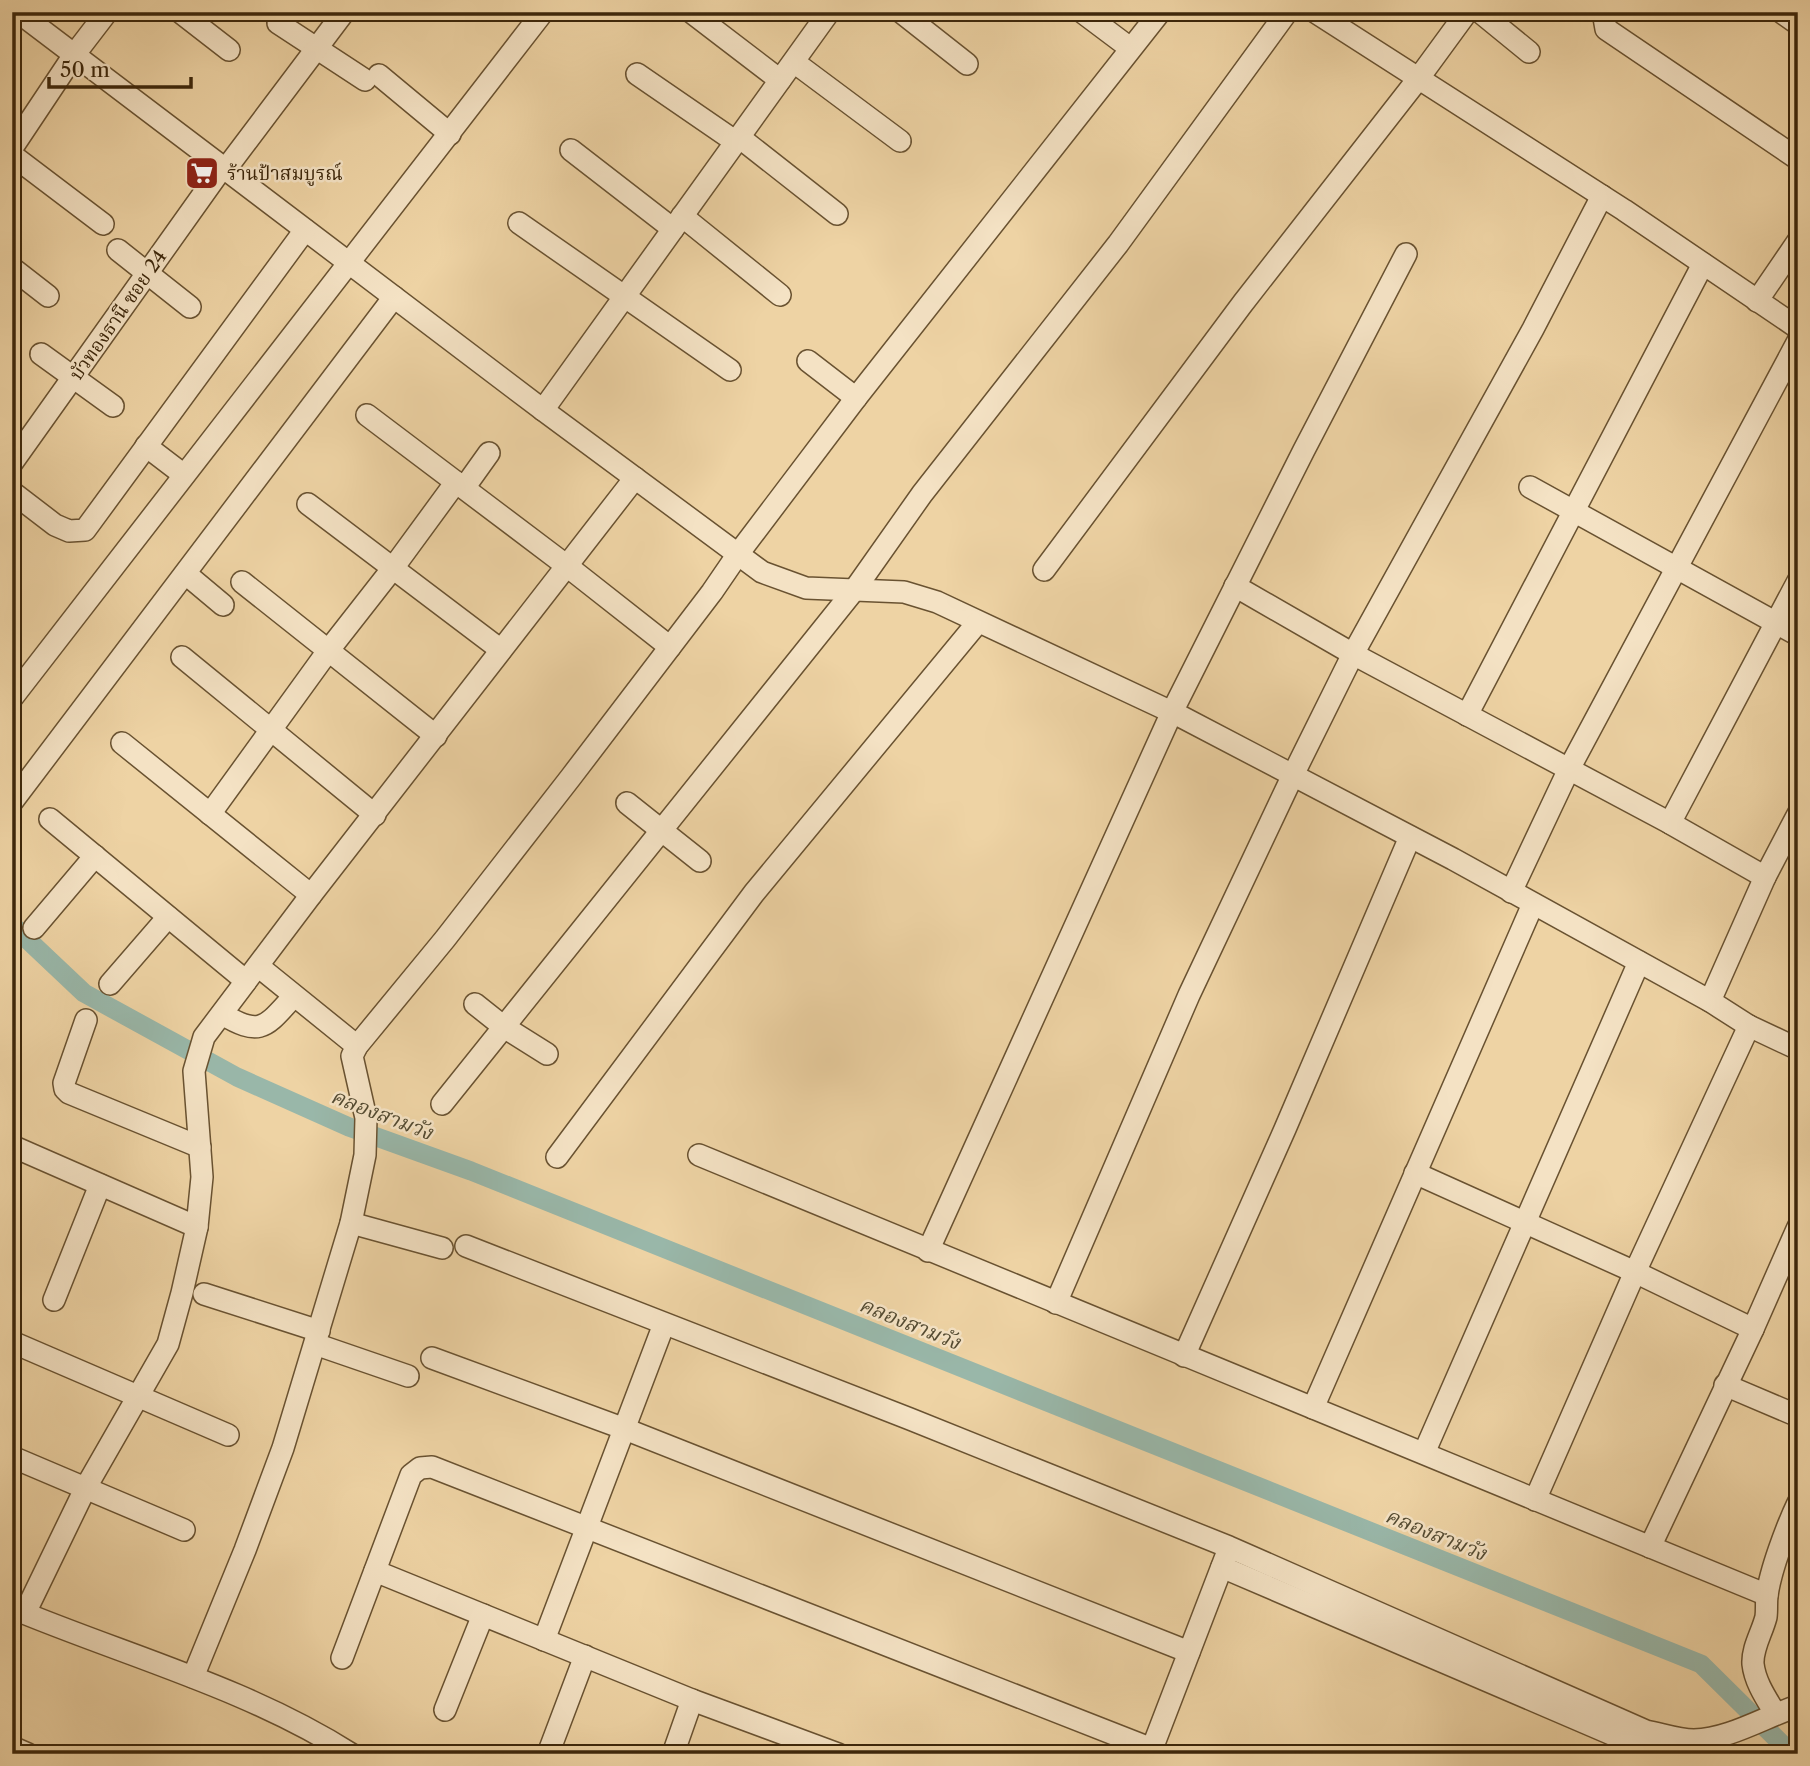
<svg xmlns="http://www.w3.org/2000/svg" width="1810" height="1766" font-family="'Libre Caslon Text','Noto Serif Thai',serif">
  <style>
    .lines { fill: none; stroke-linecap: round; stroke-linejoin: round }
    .canal { stroke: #99b7a9; stroke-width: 19 }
    .minor-casing { stroke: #695231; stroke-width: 24 }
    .minor { stroke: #f4e2c4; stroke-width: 21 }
    .labels { text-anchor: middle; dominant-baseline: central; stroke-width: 5; stroke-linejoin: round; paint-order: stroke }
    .poi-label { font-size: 19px; fill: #3d270b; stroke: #f4e2c4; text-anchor: start }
    .street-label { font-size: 19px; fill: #3d270b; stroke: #f4e2c4 }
    .water-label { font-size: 21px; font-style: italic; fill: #544b32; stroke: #f4e2c4 }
  </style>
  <rect width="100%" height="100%" fill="#eed3a4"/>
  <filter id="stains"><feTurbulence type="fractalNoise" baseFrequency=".00286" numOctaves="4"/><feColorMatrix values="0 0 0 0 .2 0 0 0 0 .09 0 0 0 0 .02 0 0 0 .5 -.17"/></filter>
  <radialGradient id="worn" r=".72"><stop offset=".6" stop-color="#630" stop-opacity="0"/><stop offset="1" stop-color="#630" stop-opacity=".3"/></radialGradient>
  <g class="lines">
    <!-- canal -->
    <path class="canal" d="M12,925L84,993L237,1077L349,1127L471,1171L1701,1664L1792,1754"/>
    <!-- minor casing -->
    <g class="minor-casing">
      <g id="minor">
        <path d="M18,12L543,410L762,572L806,588L904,592L937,602L1178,715L1453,859L1710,1001L1749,1026L1798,1049"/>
        <path d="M180,12L229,50"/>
        <path d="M691,12L780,80"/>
        <path d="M901,12L967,64"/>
        <path d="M1082,12L1130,48"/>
        <path d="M1315,12L1624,210L1798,328"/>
        <path d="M1480,12L1529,52"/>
        <path d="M1603,12L1606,29L1798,159"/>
        <path d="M1781,12L1798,24"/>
        <path d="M278,23L365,80"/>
        <path d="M794,62L900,141"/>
        <path d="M637,74L736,142"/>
        <path d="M379,75L450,134"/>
        <path d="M739,137L837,214"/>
        <path d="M12,148L74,55L107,12"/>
        <path d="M571,150L673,229"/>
        <path d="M12,155L103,224"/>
        <path d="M225,170L344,12"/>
        <path d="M682,216L780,295"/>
        <path d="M519,223L730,370"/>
        <path d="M118,250L190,307"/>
        <path d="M12,268L48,296"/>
        <path d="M1757,301L1798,241"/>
        <path d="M41,354L113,406"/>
        <path d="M808,361L856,398"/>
        <path d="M543,410L829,12"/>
        <path d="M367,415L567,566L670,647"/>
        <path d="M146,446L184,475"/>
        <path d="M12,463L222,168"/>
        <path d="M1530,487L1798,635"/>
        <path d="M464,488L489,453"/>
        <path d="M12,492L55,525L69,531L85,530L305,230"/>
        <path d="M308,504L501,650"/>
        <path d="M1044,570L1243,303L1418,79L1467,12"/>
        <path d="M186,574L223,605"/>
        <path d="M242,582L436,736"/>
        <path d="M1235,586L1353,654L1670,823L1765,877"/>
        <path d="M182,657L375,815"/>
        <path d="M12,698L543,12"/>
        <path d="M1467,715L1703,264"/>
        <path d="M122,743L311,895"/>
        <path d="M12,802L394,297"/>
        <path d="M627,803L700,861"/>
        <path d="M210,814L328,651L393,568L456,482"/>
        <path d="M50,819L246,981"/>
        <path d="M1670,823L1798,581"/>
        <path d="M1511,892L1569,769L1798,341"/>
        <path d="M34,928L95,856"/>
        <path d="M258,966L357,1046"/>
        <path d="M110,984L168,917"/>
        <path d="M1710,1001L1765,877L1798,814"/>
        <path d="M475,1004L504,1027L547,1054"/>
        <path d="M222,1014C262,1038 266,1026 294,996"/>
        <path d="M86,1020L64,1083L65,1089L69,1093L200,1147"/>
        <path d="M442,1104L855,589L922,494L1118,244L1287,12"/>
        <path d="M12,1146L197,1227"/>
        <path d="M699,1155L1767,1595"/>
        <path d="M557,1157L754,893L978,622"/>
        <path d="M1415,1173L1635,1272L1753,1329"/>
        <path d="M351,1223L442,1248"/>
        <path d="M466,1246L910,1419L1229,1547L1646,1731C1662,1734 1678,1740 1694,1740C1730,1739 1764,1717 1798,1706"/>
        <path d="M928,1251L1172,712L1304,450L1406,254"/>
        <path d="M204,1294L319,1331"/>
        <path d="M54,1300L100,1185"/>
        <path d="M1056,1303L1189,995L1293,775L1353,654L1533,329L1602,196"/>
        <path d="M12,1342L228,1435"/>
        <path d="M315,1344L408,1376"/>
        <path d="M1184,1356L1285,1129L1410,837"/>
        <path d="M432,1358L625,1429L1189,1652"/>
        <path d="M1725,1385L1798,1416"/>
        <path d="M1313,1408L1533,904"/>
        <path d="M1424,1453L1639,962"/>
        <path d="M12,1457L184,1530"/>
        <path d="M1535,1500L1635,1272L1749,1026"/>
        <path d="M1650,1547L1753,1329L1798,1227"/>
        <path d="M1222,1567L1651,1751L1669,1754"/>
        <path d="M375,1571L692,1700L838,1754"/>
        <path d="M14,1609C127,1656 247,1688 351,1754"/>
        <path d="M25,1613L86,1487L168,1344L182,1293L197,1227L202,1177L194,1071L204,1037L311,895L635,478"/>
        <path d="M544,1640L664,1324"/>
        <path d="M342,1658L411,1475L420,1468L432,1467L1152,1749"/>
        <path d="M193,1677L245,1550L283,1448L351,1223L365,1155L366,1118L352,1056L357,1046L445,939L571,777L712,592L738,554L856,398L1160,12"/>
        <path d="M445,1710L483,1615"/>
        <path d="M1775,1713C1766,1698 1755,1682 1753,1664C1752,1648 1762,1633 1766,1617C1767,1610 1766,1603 1767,1596C1770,1571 1787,1526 1798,1503"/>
        <path d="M12,1747L28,1754"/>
        <path d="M548,1754L585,1656"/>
        <path d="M673,1754L692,1700"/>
        <path d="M1150,1754L1226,1556"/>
      </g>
    </g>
    <!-- minor -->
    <use href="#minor" class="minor"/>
  </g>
  <!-- icons -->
  <defs>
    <g id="supermarket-square" transform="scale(1.75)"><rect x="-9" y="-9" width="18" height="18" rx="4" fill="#8f2418" stroke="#f4e2c4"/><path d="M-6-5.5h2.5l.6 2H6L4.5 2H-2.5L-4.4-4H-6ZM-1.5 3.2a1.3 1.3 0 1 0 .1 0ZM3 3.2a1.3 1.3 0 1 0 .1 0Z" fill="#fff"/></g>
  </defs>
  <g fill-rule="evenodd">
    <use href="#supermarket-square" x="202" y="173"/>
  </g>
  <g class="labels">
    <!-- poi labels -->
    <g class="poi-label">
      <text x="227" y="173">ร้านป้าสมบูรณ์</text>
    </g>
    <!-- street labels -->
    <g class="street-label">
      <text transform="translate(118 315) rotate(-55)">บัวทองธานี ซอย 24</text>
    </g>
    <!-- water labels -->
    <g class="water-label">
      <text transform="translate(382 1114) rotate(21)">คลองสามวัง</text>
      <text transform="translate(910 1323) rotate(22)">คลองสามวัง</text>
      <text transform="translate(1436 1534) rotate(22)">คลองสามวัง</text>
    </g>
  </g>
  <!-- margin -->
  <rect width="1810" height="1766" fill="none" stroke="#eed3a4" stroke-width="42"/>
  <rect x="14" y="14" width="1782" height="1738" fill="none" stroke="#3d270b" stroke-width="3.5"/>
  <rect x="21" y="21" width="1768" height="1724" fill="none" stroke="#3d270b" stroke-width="2"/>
  <!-- scale -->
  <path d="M49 77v10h142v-10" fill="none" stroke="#3d270b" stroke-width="3.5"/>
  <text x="60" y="77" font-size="21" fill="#3d270b" stroke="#f4e2c4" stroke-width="5" paint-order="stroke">50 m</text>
  <rect width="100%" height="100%" filter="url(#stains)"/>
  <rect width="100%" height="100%" fill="url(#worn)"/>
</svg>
